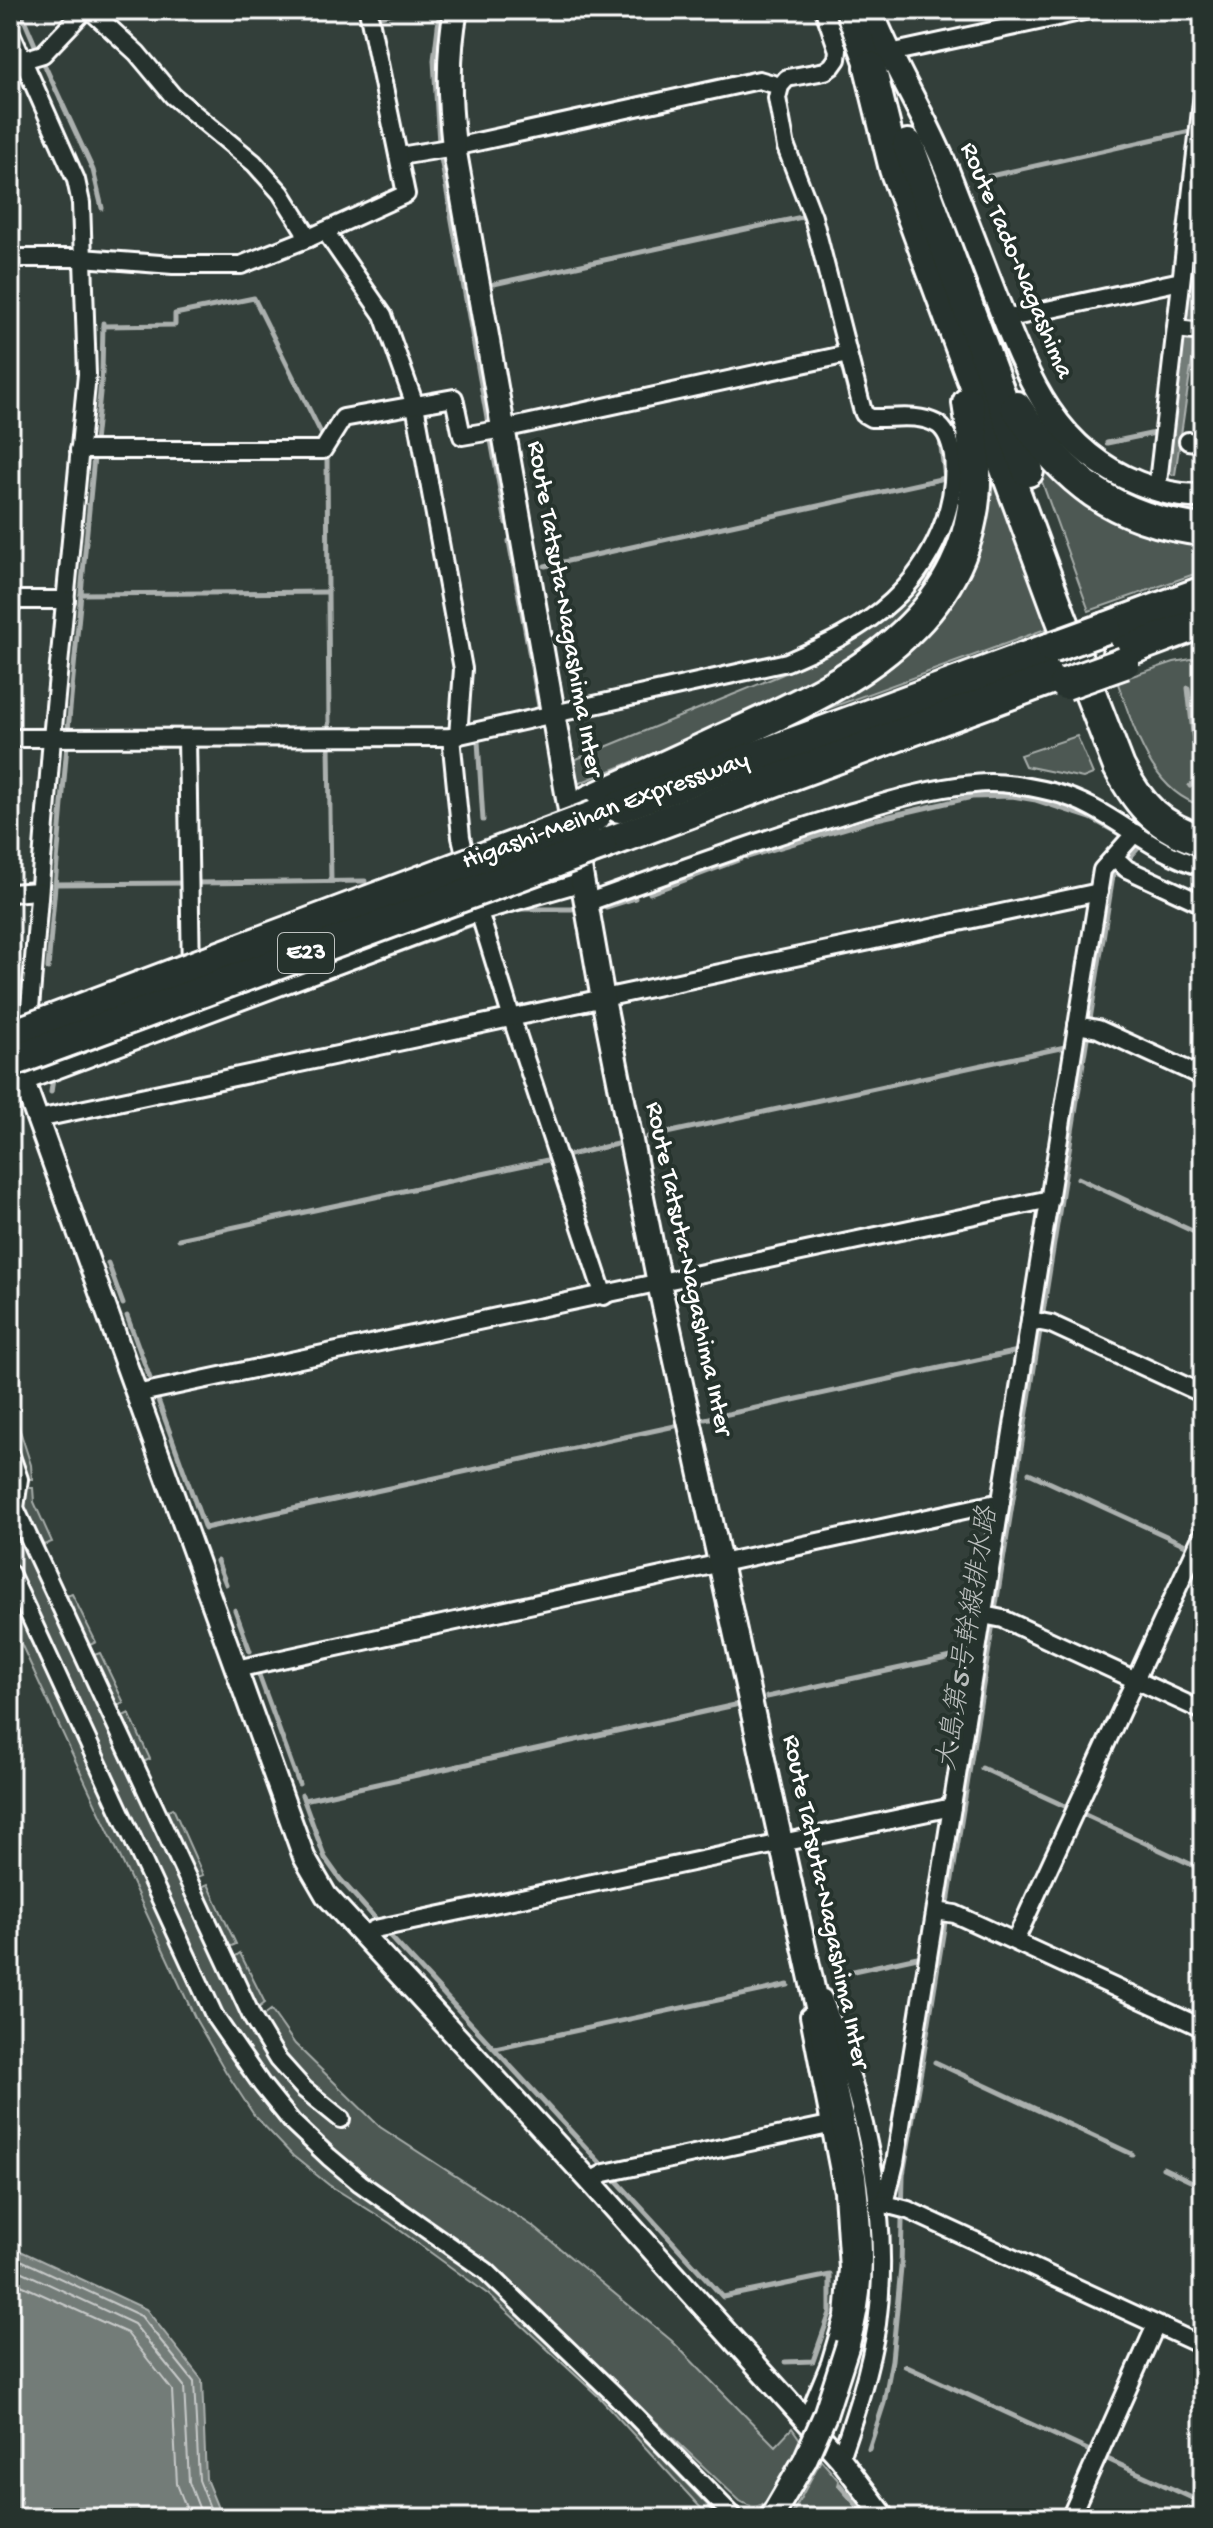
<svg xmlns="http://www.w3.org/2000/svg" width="1213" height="2528" font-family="'Gochi Hand','Klee One',sans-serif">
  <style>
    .green { fill: #4d5853; stroke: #a6aca9; stroke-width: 2 }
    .water { fill: #737b78; stroke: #abb0ae; stroke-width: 2 }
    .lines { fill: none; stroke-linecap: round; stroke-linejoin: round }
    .shore { stroke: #c7cac9; stroke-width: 2 }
    .stream { stroke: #abb0ae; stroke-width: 5 }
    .minor-casing { stroke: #fff; stroke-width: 22 }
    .tertiary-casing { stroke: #fff; stroke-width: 26 }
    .secondary-casing { stroke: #fff; stroke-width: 28 }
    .primary-casing { stroke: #fff; stroke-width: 32 }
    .motorway-casing { stroke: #fff; stroke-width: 36 }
    .minor { stroke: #26332d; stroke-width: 16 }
    .tertiary { stroke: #26332d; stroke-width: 20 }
    .secondary { stroke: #26332d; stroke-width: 22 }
    .primary { stroke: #26332d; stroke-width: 26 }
    .motorway { stroke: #26332d; stroke-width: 30 }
    .secondary-bridge-casing { stroke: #fff; stroke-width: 28; stroke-linecap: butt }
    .motorway-bridge-casing { stroke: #fff; stroke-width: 36; stroke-linecap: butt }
    .secondary-bridge { stroke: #26332d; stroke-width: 22 }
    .motorway-bridge { stroke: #26332d; stroke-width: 30 }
    .labels { text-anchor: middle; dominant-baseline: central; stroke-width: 8; stroke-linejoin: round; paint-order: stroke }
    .shield { fill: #26332d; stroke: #bec2c0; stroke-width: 2 }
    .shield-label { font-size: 24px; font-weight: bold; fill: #fff }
    .street-label { font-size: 26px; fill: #fff; stroke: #26332d }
    .water-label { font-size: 28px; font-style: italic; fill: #b9bdbc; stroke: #26332d }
  </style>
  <rect width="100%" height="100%" fill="#333f3a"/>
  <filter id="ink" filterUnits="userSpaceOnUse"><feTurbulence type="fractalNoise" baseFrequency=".0125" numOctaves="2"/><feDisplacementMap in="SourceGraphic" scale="16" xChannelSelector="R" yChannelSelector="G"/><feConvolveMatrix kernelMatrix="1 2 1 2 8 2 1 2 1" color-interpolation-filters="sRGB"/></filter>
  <g filter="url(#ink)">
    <!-- green -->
    <g class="green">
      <path d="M983,432L1054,626L742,740L951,594Z"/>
      <path d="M1030,449L1203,539V571L1089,611Z"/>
      <path d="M966,464L956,536L931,586L883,638L799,689L729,723L577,784L574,760C624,739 675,719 725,698C798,668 881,638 931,573C952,546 959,498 966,464Z"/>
      <path d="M1203,657V806C1150,792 1134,726 1117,681L1174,662Z"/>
      <path d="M1077,736L1093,774L1083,778L1025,766L1020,755Z"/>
      <path d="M15,1415L31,1465L32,1479H24L10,1441V1416Z"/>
      <path d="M21,1488H33L34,1502L52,1542L38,1547L19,1506Z"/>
      <path d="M10,1512L247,2023L316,2108L343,2129L349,2122C308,2087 286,2066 259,2019L271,2010L295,2044L380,2127L534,2227L672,2341L775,2446L792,2428L801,2441C793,2456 776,2502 758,2506C752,2508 745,2504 740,2501L491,2266C427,2217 355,2177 298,2119C234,2055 195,1954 157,1872C110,1769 63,1666 15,1563L10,1549Z"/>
      <path d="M72,1594L96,1642L84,1648L61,1598Z"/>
      <path d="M10,1596L208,2024L241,2073L282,2125L315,2157L350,2186L481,2277L603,2397L720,2518H710L599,2397L489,2295L390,2223L329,2185L293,2156L254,2115L226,2072L196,2020L10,1620Z"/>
      <path d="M100,1653L124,1703L112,1708L88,1657Z"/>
      <path d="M129,1713L150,1759L141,1763L119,1718Z"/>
      <path d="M173,1808L203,1875L195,1878L161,1814Z"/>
      <path d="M208,1884L236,1944L227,1948L199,1888Z"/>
      <path d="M240,1953L265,2003L257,2009L233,1958Z"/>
      <path d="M821,2460L839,2481L838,2486L862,2513L855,2518H790Z"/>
    </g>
    <!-- water -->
    <g class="water">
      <path d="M1203,161V276L1196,337L1203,338V347H1194L1175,475L1167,474Z"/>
      <path d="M10,2237L14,2248L146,2309L202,2380L206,2479L222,2518H10Z"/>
    </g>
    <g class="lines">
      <!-- shore -->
      <g class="shore">
        <path d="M1203,227L1194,299L1197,303H1203"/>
        <path d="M10,2255L141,2316L194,2382L199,2480L214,2518"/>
        <path d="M10,2266L134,2324L184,2386L189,2482L203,2518"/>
        <path d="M10,2280L127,2333L172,2390L177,2484L190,2518"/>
      </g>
      <!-- stream -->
      <g class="stream">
        <path d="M20,10L35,45"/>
        <path d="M376,17L404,10"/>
        <path d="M45,66L93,170L102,208"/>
        <path d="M439,143L434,60L440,10"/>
        <path d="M441,158L488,424"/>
        <path d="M977,179L1186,132"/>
        <path d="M494,284L802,217"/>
        <path d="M103,326L175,325V314L254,298L323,437"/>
        <path d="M842,366L854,413L861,421"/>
        <path d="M491,440L506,523"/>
        <path d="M95,442L102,373L103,323"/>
        <path d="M1107,443L1155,433"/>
        <path d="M327,456L329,728"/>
        <path d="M509,541L539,706"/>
        <path d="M545,566L945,478L940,439"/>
        <path d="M81,594L328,592"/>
        <path d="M1188,688L1198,778L1190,786"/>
        <path d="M68,730L94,457"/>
        <path d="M478,741L483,820"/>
        <path d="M877,819L972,797L1012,796L1036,800L1091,818L1123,836"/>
        <path d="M747,857L873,820"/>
        <path d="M1116,873L1203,914"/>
        <path d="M331,881L329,745H332"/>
        <path d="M194,883L365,881"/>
        <path d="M55,884L185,883"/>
        <path d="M650,893L741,859"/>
        <path d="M606,907L635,898"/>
        <path d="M494,917L520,909H572"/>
        <path d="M48,968L67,745"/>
        <path d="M206,1022L471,925"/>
        <path d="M51,1092L53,1079L58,1077"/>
        <path d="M648,1137L1065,1047"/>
        <path d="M565,1156L617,1144"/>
        <path d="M1078,1178L1203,1236"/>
        <path d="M179,1239L552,1159"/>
        <path d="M108,1263L123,1304"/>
        <path d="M127,1316L151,1381"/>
        <path d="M158,1400L205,1529"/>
        <path d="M705,1419L1018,1351"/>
        <path d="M1029,1473L1190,1547"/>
        <path d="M205,1528L675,1426"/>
        <path d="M217,1561L226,1584"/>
        <path d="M235,1610L250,1651"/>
        <path d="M259,1675L299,1784"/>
        <path d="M767,1697L970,1653"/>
        <path d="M982,1768L1069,1808"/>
        <path d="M302,1795L325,1858L340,1879L375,1918"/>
        <path d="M304,1800L735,1705"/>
        <path d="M1081,1813L1203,1870"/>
        <path d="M389,1935L602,2165"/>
        <path d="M840,1974L922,1956"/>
        <path d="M495,2048L788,1985"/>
        <path d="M935,2062L1132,2154"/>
        <path d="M1163,2168L1203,2187"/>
        <path d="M616,2180L723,2297L830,2275V2313L813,2361L785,2362"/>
        <path d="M905,2366L1092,2452"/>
        <path d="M869,2449L884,2403L892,2360L901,2268L903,2175L923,2059L1113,876L1140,846"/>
        <path d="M1103,2457L1203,2503"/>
        <path d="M840,2485L868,2518"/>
      </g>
      <!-- minor casing -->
      <g class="minor-casing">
        <g id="minor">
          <path d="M90,10L137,53L173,96L254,163L281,193L309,238"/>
          <path d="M10,31L76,180L81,203L87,374L52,738L28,1033"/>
          <path d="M890,53L1089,10"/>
          <path d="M23,60L43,54L85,10"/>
          <path d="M400,156L454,147L759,80L780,86"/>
          <path d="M325,231L383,315L415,405L463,669L458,736"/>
          <path d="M10,258H82L173,265H241L309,238L406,194L368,10"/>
          <path d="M1005,319L1181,281"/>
          <path d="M1176,329L1203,332"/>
          <path d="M1188,441L1203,443"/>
          <path d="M79,450H323L343,418L454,398L462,436L503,429L848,354"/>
          <path d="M1157,491L1203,93"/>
          <path d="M10,600H66"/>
          <path d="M451,737L461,837L468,867"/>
          <path d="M10,738L451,737L787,662C824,646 862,629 892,601C931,565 958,509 953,455C951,444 947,430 937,424C917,413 892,419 871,418L864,414L862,408L813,217L786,147L777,98L780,86L787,78L825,71L832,66L837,59L838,50L824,10"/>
          <path d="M187,738L191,972"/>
          <path d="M1114,857L1127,869L1203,904"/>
          <path d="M10,893L39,891"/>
          <path d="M476,902L512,1019L604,1296"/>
          <path d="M586,903C670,873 754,842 839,816C883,803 928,788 974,784C1001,781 1027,786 1052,792C1110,806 1146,852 1203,867"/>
          <path d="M1077,1025L1098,1029L1203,1077"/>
          <path d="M10,1090L24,1082L479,912L583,882"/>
          <path d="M38,1119L1099,892"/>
          <path d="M1030,1320L1051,1324L1203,1394"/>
          <path d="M136,1394L1050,1199"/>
          <path d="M10,1453L19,1479L15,1508L252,2017L278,2060L304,2089L341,2119"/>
          <path d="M10,1573L215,2017L262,2085L292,2122L329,2157L360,2183L486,2271L616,2396L735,2518"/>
          <path d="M983,1615L1003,1619L1203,1711"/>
          <path d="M236,1669L1001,1502"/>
          <path d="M936,1911L955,1914L1203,2028"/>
          <path d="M364,1935L375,1929L952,1807"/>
          <path d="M1015,1941L1203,1533"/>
          <path d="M823,1998C864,2098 892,2215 877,2324C870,2370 855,2415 840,2458"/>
          <path d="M590,2181L605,2173L829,2125"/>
          <path d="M885,2204L895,2163L1102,870L1135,833"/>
          <path d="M877,2205L885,2204L908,2210L1203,2346"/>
          <path d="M806,2421L830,2363L844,2316L848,2269L843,2192L809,2016"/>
          <path d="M1070,2518L1156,2325"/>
        </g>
      </g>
      <!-- tertiary casing -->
      <g class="tertiary-casing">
        <path id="tertiary" d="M24,1082L304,1857L326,1895L590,2181L840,2458L885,2518"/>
      </g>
      <!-- secondary casing -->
      <g class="secondary-casing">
        <g id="secondary">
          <path d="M456,10C447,56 449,101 454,147L603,999L659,1283L854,2176C861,2239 865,2281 848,2344"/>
          <path d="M871,10C892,65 925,115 947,170C963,211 979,253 995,295C1026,373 1053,450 1138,483C1158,491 1181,497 1203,496"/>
          <path d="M771,2518L805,2460"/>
        </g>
      </g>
      <!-- primary casing -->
      <g class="primary-casing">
        <path id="primary" d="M849,10L870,67"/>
      </g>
      <!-- motorway casing -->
      <g class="motorway-casing">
        <g id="motorway">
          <path d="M870,67L895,169L1060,615L1119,767C1140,807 1159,827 1203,841"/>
          <path d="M908,145L1028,471"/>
          <path d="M1016,407C1064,480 1114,520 1203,530"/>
          <path d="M1106,628L1203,592"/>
          <path d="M1118,654L1203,622"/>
          <path d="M589,801C633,781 678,761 722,740C823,695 948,640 971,518C979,481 974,441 968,403"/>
          <path d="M619,807L1051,648"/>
          <path d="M601,845L1061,675"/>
        </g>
      </g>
      <!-- minor -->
      <use href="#minor" class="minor"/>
      <!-- tertiary -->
      <use href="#tertiary" class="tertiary"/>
      <!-- secondary -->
      <use href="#secondary" class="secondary"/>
      <!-- primary -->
      <use href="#primary" class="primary"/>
      <!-- motorway -->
      <use href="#motorway" class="motorway"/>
      <!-- secondary-bridge casing -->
      <g class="secondary-bridge-casing">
        <path id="secondary-bridge" d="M805,2460L825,2415L848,2344"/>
      </g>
      <!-- motorway-bridge casing -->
      <g class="motorway-bridge-casing">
        <g id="motorway-bridge">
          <path d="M1051,648L1106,628"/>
          <path d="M1065,684L1124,663"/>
          <path d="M10,1036L595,816"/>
          <path d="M10,1062L601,845"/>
        </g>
      </g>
      <!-- secondary-bridge -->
      <use href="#secondary-bridge" class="secondary-bridge"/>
      <!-- motorway-bridge -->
      <use href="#motorway-bridge" class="motorway-bridge"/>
    </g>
  </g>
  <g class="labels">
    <!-- shield labels -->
    <rect class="shield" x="278" y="933" width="56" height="40" rx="6"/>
    <g class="shield-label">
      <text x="306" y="953">E23</text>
    </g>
    <!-- street labels -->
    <g class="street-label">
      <text transform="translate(1015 261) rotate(67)">Route Tado-Nagashima</text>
      <text transform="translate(563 609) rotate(80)">Route Tatsuta-Nagashima Inter</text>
      <text transform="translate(606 812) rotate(-20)">Higashi-Meihan Expressway</text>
      <text transform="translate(687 1269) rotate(78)">Route Tatsuta-Nagashima Inter</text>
      <text transform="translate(824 1902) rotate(78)">Route Tatsuta-Nagashima Inter</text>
    </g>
    <!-- water labels -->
    <g class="water-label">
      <text transform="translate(969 1639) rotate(-81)">大島第5号幹線排水路</text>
    </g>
  </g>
  <!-- margin -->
  <rect width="1213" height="2528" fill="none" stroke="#26332d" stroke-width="40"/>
  <rect x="20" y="20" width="1173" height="2488" fill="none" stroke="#fff" stroke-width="3" filter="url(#ink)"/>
</svg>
